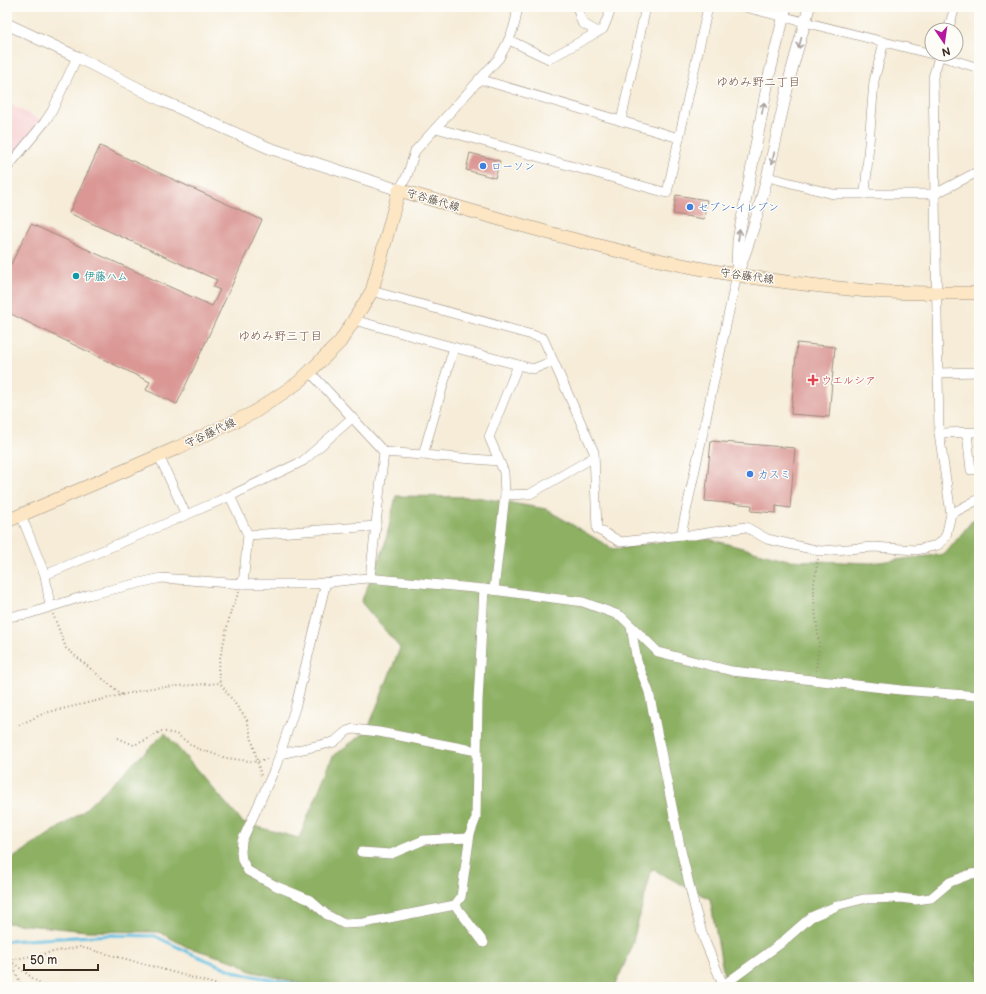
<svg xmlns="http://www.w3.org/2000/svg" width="986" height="994" font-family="'Balsamiq Sans','Klee One',sans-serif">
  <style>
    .built { fill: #f7cfd1 }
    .forest { fill: #8db064; stroke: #646d41 }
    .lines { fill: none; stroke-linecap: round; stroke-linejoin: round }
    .stream { stroke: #66c1e4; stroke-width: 3 }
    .building { fill: #da9794 }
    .minor-casing { stroke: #988b7b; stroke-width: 10 }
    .tertiary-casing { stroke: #988b7b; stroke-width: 12 }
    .secondary-casing { stroke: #988b7b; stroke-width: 14 }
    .path { stroke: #988b7b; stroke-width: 2; stroke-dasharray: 1 3; stroke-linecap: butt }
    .minor { stroke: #fff; stroke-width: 9 }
    .tertiary { stroke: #fff; stroke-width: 11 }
    .secondary { stroke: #fce6c4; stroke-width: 13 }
    .oneway { stroke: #a79f9a }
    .shop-dot { fill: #3f7fe0; stroke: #fdfcf7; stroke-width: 1.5 }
    .culture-dot { fill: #0f9aa8; stroke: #fdfcf7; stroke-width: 1.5 }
    .health-dot { fill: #e0444e; stroke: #fdfcf7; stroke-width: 1.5 }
    .labels { text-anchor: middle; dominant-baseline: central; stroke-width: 3; stroke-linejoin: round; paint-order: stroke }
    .shop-label { font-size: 11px; fill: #366cbe; stroke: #fdfcf7; text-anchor: start }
    .street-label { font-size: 11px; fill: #3b2a1e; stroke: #fdfcf7 }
    .culture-label { font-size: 11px; fill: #0d838f; stroke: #fdfcf7; text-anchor: start }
    .health-label { font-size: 11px; fill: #be3a42; stroke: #fdfcf7; text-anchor: start }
    .neighbourhood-label { font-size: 12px; fill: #735047; stroke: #fdfcf7 }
  </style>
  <rect width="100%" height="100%" fill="#fdfcf7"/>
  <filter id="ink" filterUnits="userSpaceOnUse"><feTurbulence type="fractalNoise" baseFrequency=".025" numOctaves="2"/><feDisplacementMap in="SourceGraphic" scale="8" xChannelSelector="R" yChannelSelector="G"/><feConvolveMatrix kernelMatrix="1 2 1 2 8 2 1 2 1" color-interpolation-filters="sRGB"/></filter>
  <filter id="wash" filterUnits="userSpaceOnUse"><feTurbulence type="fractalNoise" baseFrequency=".012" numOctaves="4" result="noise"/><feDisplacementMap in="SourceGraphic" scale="16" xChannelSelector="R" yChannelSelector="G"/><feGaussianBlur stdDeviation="0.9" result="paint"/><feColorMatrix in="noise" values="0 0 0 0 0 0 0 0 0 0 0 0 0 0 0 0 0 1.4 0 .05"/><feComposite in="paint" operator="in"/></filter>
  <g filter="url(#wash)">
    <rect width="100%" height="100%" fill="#f6ecd8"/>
    <!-- built -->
    <path class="built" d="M7,103L43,121L7,163Z"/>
    <!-- forest -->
    <path class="forest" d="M396,496L476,497L546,509L613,549L697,536L788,560L870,563L945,554L972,521L979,519V987H726L710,899L652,869L630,952L614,987H316L250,971L239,963L187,947L159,932L86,931L7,923V862L81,813L165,733L243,823L299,838L333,756L367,731L400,648L361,602L384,548Z"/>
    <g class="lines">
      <!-- stream -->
      <path class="stream" d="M7,941L111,935L155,936L192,954L238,973L308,987"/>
    </g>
    <g id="blocks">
      <!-- building -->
      <g class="building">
        <path d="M100,146L262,220L177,404L146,390L150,382L7,312V272L31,224L212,306L220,290L213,287L217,280L69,213Z"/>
        <path d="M470,153L500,161L495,178L466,170Z"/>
        <path d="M676,195L707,200L704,219L673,214Z"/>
        <path d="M797,343L835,347L829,417L791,414Z"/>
        <path d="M711,441L795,448L790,508L776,506V513L751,511L752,505L705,501Z"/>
      </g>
    </g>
  </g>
  <g filter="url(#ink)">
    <use href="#blocks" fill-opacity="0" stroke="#988b7b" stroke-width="1"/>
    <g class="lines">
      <!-- minor casing -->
      <g class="minor-casing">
        <g id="minor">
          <path d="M577,7L582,23L598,32"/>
          <path d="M745,7L940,56L979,68"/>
          <path d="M948,30L955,7"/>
          <path d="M509,40L549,59L603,29L612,7"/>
          <path d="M940,54L933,77L939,433L951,514"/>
          <path d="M479,79L679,138"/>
          <path d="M621,121L646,7"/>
          <path d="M436,128L667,193L708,7"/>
          <path d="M7,168L44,123L52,111L77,57"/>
          <path d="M768,177L833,194H935L979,171"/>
          <path d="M399,190L407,176L415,151L499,58C508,42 517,26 517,7"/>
          <path d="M865,194L874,81L884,42"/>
          <path d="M372,291L543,338L594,452L597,529L621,542L681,535H694L746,527L767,539L820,551L874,547L916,550L938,545L946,536L951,514L979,499"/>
          <path d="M354,320L533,369L553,361"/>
          <path d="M310,372L384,452L499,461"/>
          <path d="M938,373L979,372"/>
          <path d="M939,433L979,432"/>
          <path d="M967,433L971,470L979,469"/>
          <path d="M423,455L454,347"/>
          <path d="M159,456L186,515L230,496L248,535L243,584"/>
          <path d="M505,495L530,494L594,457"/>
          <path d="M230,496L303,461L352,418"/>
          <path d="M21,515L45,575L50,606"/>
          <path d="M248,535L376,526"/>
          <path d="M681,535L737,274"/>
          <path d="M45,575L186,515"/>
          <path d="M370,578L384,452"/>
          <path d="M326,582L296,705L276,766L242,841L241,852L242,860L248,871L276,886L310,900L327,915L344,924L364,923L455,905L461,897L470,834L476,818L478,701L484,589"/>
          <path d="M494,590L505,495L504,472L489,437L518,365"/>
          <path d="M7,617L28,614L88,595L161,578L243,584H314L367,578L484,589L583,602L621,616L658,652L732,671L901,690L979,696"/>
          <path d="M631,627L637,661L649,692L680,846L695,909L704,939L723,985"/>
          <path d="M280,754L334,742L347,731L353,729L379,732L477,751"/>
          <path d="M361,852L391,854L424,840L469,838"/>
          <path d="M455,905L484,943"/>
          <path d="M721,987L780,944L811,917L839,905L863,899L900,898L916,900L931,898L950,882L971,874L979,873"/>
        </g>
      </g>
      <!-- tertiary casing -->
      <g class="tertiary-casing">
        <g id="tertiary">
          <path d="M7,24L77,57L163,101L269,148L399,190"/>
          <path d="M737,268L738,240L769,76L786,7"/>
          <path d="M737,274C762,212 774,146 789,81C795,56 803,32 809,7"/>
        </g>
      </g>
      <!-- secondary casing -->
      <g class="secondary-casing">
        <path id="secondary" d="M7,521L177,448L253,413L299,382L340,342L372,291L399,190C500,219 600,250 703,269C754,279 807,285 858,290C898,294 939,293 979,293"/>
      </g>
      <!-- path -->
      <g class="path">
        <path d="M239,592L231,610L218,667L220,683L247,720L261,776"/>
        <path d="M53,614L66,648L122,695"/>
        <path d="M816,671L819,643L814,600V584L818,559"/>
        <path d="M19,725L45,713L151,688L220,683"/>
        <path d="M118,738L134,745L146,740L161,731L176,734L196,748L226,758L257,762L269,758"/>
        <path d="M7,958L44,987"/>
        <path d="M7,981L15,987"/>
        <path d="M22,987L10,960L80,947L126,959L225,987"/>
      </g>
      <!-- minor -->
      <use href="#minor" class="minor"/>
      <!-- tertiary -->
      <use href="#tertiary" class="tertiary"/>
      <!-- secondary -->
      <use href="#secondary" class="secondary"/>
    </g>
    <!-- one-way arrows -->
    <defs><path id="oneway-shaft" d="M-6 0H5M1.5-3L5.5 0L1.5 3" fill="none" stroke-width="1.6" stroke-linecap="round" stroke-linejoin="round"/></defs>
    <g class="oneway">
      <use href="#oneway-shaft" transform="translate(800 43) rotate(105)"/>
      <use href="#oneway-shaft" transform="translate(763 108) rotate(-79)"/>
      <use href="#oneway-shaft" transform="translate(773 158) rotate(102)"/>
      <use href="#oneway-shaft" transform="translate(739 235) rotate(-80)"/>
    </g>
  </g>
  <!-- markers -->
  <g class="shop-dot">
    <circle cx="483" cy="166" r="4"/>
    <circle cx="690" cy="207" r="4"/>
    <circle cx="750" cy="474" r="4"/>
  </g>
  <circle class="culture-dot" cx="76" cy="276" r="4"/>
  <path class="health-dot" d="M811 374h4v4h4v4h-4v4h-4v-4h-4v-4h4z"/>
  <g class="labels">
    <!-- shop labels -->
    <g class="shop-label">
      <text x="491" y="166">ローソン</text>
      <text x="698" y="207">セブン-イレブン</text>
      <text x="758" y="474">カスミ</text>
    </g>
    <!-- street labels -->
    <g class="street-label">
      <text transform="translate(433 200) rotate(16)">守谷藤代線</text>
      <text transform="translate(747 276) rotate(8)">守谷藤代線</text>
      <text transform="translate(210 433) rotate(-25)">守谷藤代線</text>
    </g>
    <!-- culture labels -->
    <g class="culture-label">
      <text x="84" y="276">伊藤ハム</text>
    </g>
    <!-- health labels -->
    <g class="health-label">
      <text x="821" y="380">ウエルシア</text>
    </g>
    <!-- neighbourhood labels -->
    <g class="neighbourhood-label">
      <text x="758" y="82">ゆめみ野二丁目</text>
      <text x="280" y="336">ゆめみ野三丁目</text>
    </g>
  </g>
  <!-- margin -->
  <rect width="986" height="994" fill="none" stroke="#fdfcf7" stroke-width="24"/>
  <!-- north arrow -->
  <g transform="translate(944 42) rotate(167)"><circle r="19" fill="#fdfcf7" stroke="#afa8a0"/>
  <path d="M0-3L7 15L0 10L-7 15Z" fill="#b5179e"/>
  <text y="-6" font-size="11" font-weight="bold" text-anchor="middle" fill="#3b2a1e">N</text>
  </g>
  <!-- scale -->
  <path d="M24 964v6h74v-6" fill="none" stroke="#3b2a1e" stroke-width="2"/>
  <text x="30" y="964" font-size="12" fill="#3b2a1e" stroke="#fdfcf7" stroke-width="3" paint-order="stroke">50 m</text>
</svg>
